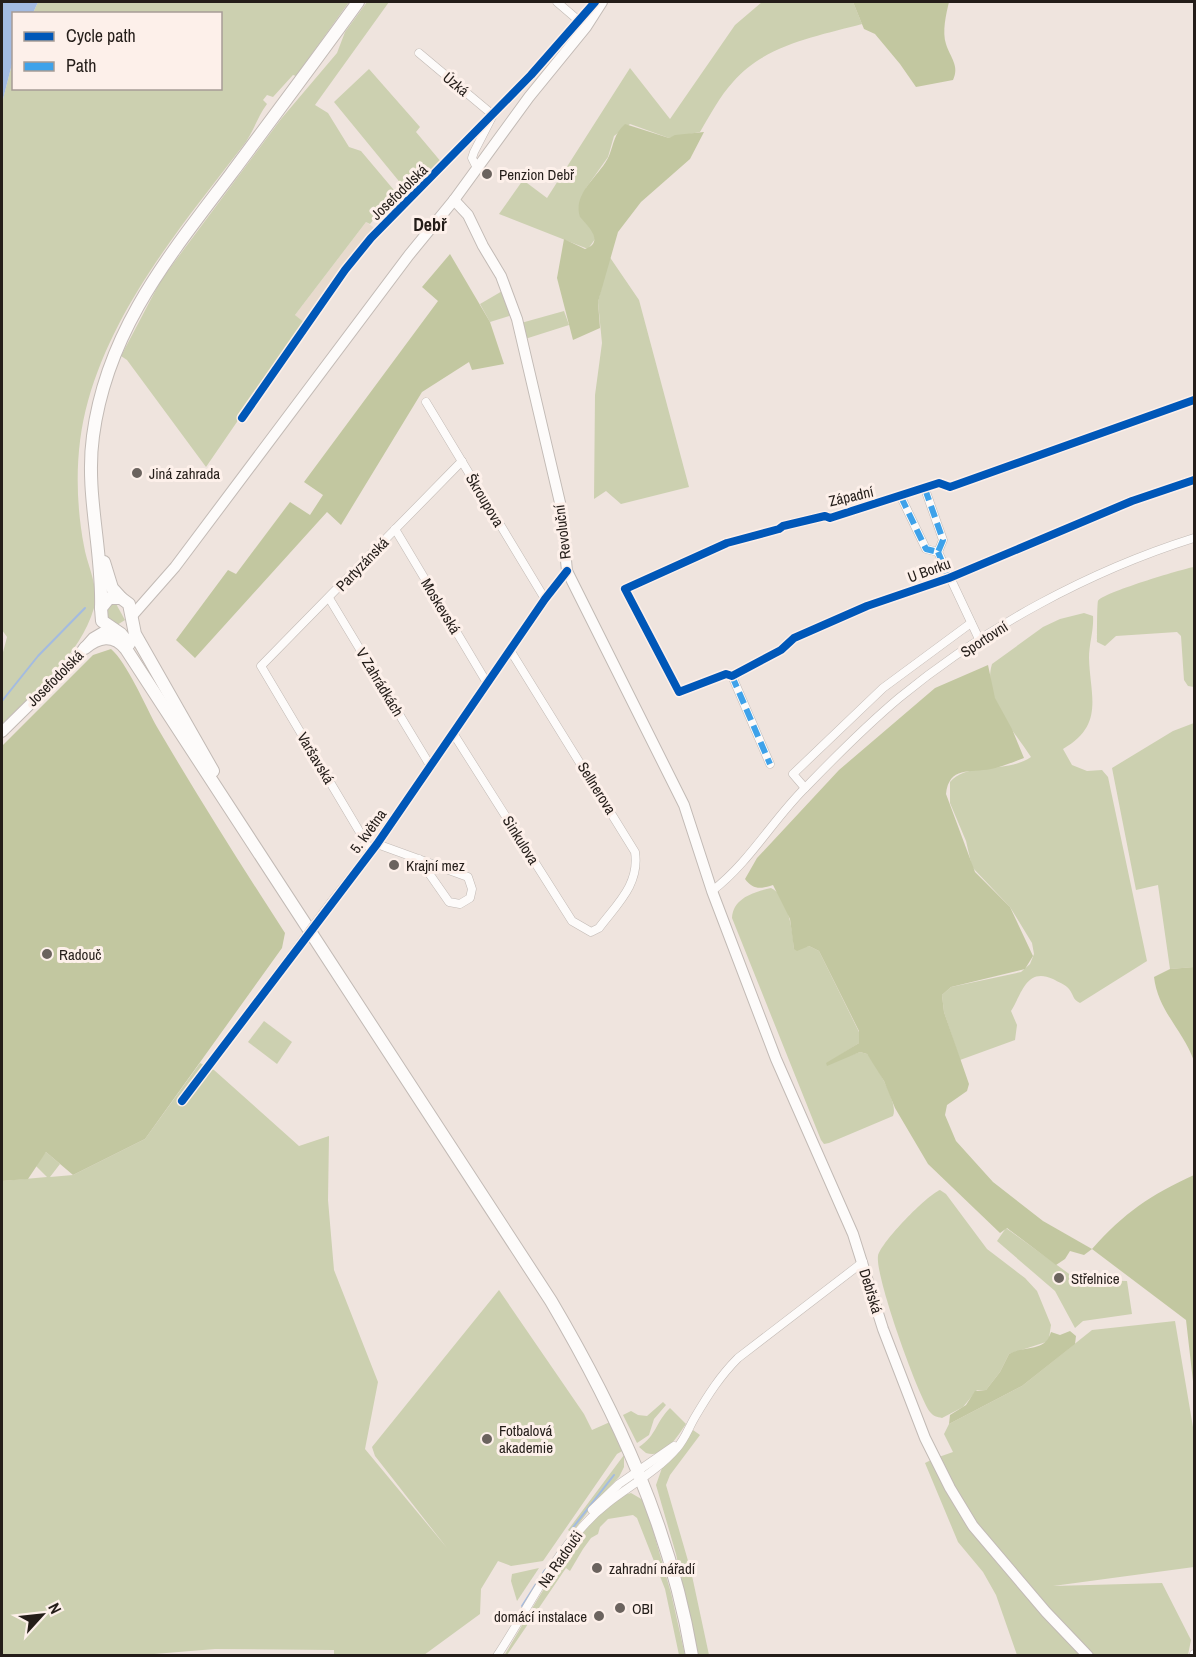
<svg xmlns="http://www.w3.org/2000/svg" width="1196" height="1657" font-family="'Archivo Narrow',sans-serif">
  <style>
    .industrial { fill: #e7dacd }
    .green { fill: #ccd0b0 }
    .forest { fill: #c2c7a0 }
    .water { fill: #a3bbe1 }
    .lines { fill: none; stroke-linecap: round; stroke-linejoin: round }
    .stream { stroke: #a3bbe1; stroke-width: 2 }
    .street-casing { stroke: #c2bab5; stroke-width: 9 }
    .secondary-casing { stroke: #c2bab5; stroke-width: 12 }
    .primary-casing { stroke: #c2bab5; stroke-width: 14 }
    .street { stroke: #fdfbfa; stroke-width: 8 }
    .secondary { stroke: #fdfbfa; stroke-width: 10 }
    .primary { stroke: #fdfbfa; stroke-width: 12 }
    .street-bridge-casing { stroke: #c2bab5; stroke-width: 9; stroke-linecap: butt }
    .street-bridge { stroke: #fdfbfa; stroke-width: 8 }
    .quiet { stroke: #3ea2ea; stroke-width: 6; stroke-dasharray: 12 6; stroke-linecap: butt }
    .cycleway-casing { stroke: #fdf0ea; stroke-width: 11 }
    .cycleway { stroke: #0057b8; stroke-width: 8 }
    .poi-dot { fill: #6b635e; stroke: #fdf0ea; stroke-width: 2 }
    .labels { text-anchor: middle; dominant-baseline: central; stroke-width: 6; stroke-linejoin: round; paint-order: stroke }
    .street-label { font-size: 15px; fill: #241d19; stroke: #fdf0ea }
    .poi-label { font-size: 15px; fill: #241d19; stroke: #fdf0ea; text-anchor: start }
    .quarter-label { font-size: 18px; font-weight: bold; fill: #241d19; stroke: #fdf0ea }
  </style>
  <rect width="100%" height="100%" fill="#efe4de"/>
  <!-- industrial -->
  <path class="industrial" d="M366,222L377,230L305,323L295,315Z"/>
  <!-- green -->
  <g class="green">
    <path d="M38,2H349L296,76L293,75L273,97L267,95L263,100L267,104C257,117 253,134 242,147C182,225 115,305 88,401C75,447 75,499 84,546C87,565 100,589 94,608C80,656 36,690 2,724V656L7,637L2,630V103L13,60L14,88H220V14L33,13Z"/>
    <path d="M367,2H389L315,105L328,113L349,147L361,151L404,202L397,208L382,209L370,224L366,222L295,315L305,323L206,467L127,360L121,356L161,280L281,119L337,53L345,32Z"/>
    <path d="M762,2H853L862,24C818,36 764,45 733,82C720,96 710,115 700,132L669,138L630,124L614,136L608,157L586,188L585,222L592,229L595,239L588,249L499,214L523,180L547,198L630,68L670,119L735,25Z"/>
    <path d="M369,69L420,127L416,132L442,163L416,191H407L334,102Z"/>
    <path d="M609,256L639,300L689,487L621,504L606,491L594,499L595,395L602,343L598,302Z"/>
    <path d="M504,290L512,315L490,322L480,304Z"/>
    <path d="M564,311L569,325L525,339L521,323Z"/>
    <path d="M1194,567V687L1188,686L1184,680L1181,636L1177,632L1116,636L1105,646L1097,642C1097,638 1097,603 1098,601C1102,593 1182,569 1194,567Z"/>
    <path d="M115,602L125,620L117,625L108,622L106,607Z"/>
    <path d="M1084,613L1093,616C1094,630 1089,644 1089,658C1090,696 1105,725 1063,749L1072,765L1087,771L1102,770L1108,777L1147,961L1080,1003C1072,999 1074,995 1069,989C1065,984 1058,982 1053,979C1026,967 1022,994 1011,1011L1017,1025L1015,1040L960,1060L944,1012L942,995L951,987L1021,972L1030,964L1034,954L1032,943L1010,907L972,867L966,841L950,803V782C968,761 1006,774 1031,757C1014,731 982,696 992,664L1043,627L1060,619Z"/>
    <path d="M1194,723V967L1170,969L1158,885L1136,890L1112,768L1173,731Z"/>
    <path d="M771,888C788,895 793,933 794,949L809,946L819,951L861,1036L859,1043L826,1064L860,1052L867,1054C876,1065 899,1103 893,1116L829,1143L824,1144L821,1140L732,918C733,898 754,892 771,888Z"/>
    <path d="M264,1021L292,1042L277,1064L248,1042Z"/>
    <path d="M200,1063L214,1070L299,1146L329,1136L328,1200L334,1270L378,1382L365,1449L447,1548L375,1456L372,1447L499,1290L584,1414L592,1430L610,1422L624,1450L617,1454L543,1561L511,1566L498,1561L481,1589L480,1614L424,1655H334V1650L215,1649L130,1656H2V1181L47,1177L35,1165L46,1152L60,1164L50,1177L73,1175L145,1139Z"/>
    <path d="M940,1190L946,1194L987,1249L1025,1278L1037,1291L1051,1325L1049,1338L1046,1342L1009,1354L1000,1372L986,1390H977L963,1407L942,1418C937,1417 933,1416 930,1412C917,1393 875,1276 878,1256C881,1242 927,1195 940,1190Z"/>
    <path d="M1006,1228L1072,1276L1081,1280L1127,1281L1132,1314L1083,1321L1075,1328L1055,1291L997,1241Z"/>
    <path d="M1175,1321L1194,1433V1567L1053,1586L1162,1583L1191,1640L1188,1655H1092L993,1550L936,1458L953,1452L944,1434L949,1424L1022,1386L1092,1330Z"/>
    <path d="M663,1402L666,1405L654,1419L649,1435L637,1443L623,1415L631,1411L638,1415L647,1416Z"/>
    <path d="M670,1408L686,1424C677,1437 664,1459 646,1453L639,1447C657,1435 655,1423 670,1408Z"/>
    <path d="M693,1430L700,1435L670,1475L666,1485L691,1571L709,1655H698L676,1554L656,1485L662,1468L682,1448Z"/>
    <path d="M624,1455V1467L619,1477L593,1505L572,1533L568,1530Z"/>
    <path d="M933,1459L948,1489L1085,1655H1017L996,1595L983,1572L958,1542L925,1463Z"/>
    <path d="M631,1493L643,1500L648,1513L671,1593L685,1655H679L665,1589L637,1518L633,1515L608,1519L600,1527L598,1534L591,1538L583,1549L570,1571L566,1568L507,1655L504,1656C528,1617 588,1503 631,1493Z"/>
    <path d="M539,1568L517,1601L511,1581L512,1574Z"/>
  </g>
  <!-- forest -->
  <g class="forest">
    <path d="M853,2H949C946,14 942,32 946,44C950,57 960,66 953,80L916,87L900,64L875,34L864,29Z"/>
    <path d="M625,124L669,138L675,135L704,132L690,159L641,202L618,232L598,302L600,328L573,340L557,278L564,239L585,249C605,242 588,226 580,217C572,193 600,176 609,156C614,143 614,134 625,124Z"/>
    <path d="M450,254L490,322L504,364L472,370L469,362L422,392L341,525L327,512L195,658L176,640L228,570L236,574L290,502L310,515L323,495L304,482L438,301L422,287Z"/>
    <path d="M111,649C126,661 146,707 157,727C198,797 241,865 285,933L282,948L145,1139L73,1175L46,1152L28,1179L2,1181V746L93,655Z"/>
    <path d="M988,665L995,698L1012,729L1024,758C1013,762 1002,767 991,769C970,773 949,766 946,794L975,872L1010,907L1033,956L1025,969L951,987L942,995L944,1012L969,1084L967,1091L947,1105L945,1115L956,1141L993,1182L1043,1221L1092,1249C1124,1213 1150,1195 1194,1175V1390L1186,1320L1092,1249L1084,1255L1070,1251L1065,1259L1056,1265L1007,1228L1000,1233L928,1164L895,1108L884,1081L867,1054L860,1052L827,1066L826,1063L859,1043V1031L819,951L809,946L797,951L794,949L790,919L773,885C761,889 753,890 745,879L757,858L839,770L935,688Z"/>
    <path d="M1194,967V1061C1183,1030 1158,1011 1154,977L1170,969Z"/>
    <path d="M1070,1331L1076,1336L1075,1344L1022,1386L949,1424L950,1415L966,1405L975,1391L986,1390L1000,1372L1009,1354C1024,1345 1045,1353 1051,1332L1060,1335Z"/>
  </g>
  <!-- water -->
  <path class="water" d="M2,2H38L33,13L14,14L13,60L2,103Z"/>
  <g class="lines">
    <!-- stream -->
    <g class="stream">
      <path d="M2,701L38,656L85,608"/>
      <path d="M571,1530L614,1475"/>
      <path d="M522,1606L545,1570"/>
    </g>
    <!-- street casing -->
    <g class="street-casing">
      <g id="street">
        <path d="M557,2L578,20"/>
        <path d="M419,53L493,115L474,152L472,158L477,168"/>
        <path d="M1194,400L950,487L939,483L830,518L825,516L783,526L779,529L727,543L625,589L679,692L726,674L732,676L781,650L794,638L867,606L949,578L1132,501L1194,480"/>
        <path d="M426,402L545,599"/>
        <path d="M242,418L345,270L371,238L531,75L595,2"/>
        <path d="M925,489L943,540L938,552"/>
        <path d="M901,497L926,549L938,552"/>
        <path d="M395,529L487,683"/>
        <path d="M938,552L979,639"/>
        <path d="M329,598L431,767"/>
        <path d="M732,676L770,764"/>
        <path d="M453,733L572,921L591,932L599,928C617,904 640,884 635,852L510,650"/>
        <path d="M805,788L793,774L883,688L971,623"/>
        <path d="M377,844L468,877L472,889L470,898L460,904L449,902L419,859"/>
        <path d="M371,851L261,666L462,461"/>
        <path d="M712,891C750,862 773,819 807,786C836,756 867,725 899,698C984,628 1089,571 1194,538"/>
        <path d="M332,901L377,844L545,599L567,571"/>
        <path d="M182,1101L294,952"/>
        <path d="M592,1510L619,1484L674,1446"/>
        <path d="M497,1656C526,1612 550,1561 586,1523C613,1493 650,1479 677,1448C685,1439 689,1427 695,1417C708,1395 720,1376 738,1358L863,1262"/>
        <path d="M1194,1656V1654"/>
      </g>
    </g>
    <!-- secondary casing -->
    <g class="secondary-casing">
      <g id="secondary">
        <path d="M454,200L468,215L483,246L501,276L517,319L561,507L567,571L684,805L712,891L776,1059L853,1234L883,1329L925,1438L950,1488L973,1526L1046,1612L1088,1656"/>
        <path d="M131,617L175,567L409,255L454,200L529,97L586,27L602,2"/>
        <path d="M2,732L66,669L93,638L110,628"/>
      </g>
    </g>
    <!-- primary casing -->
    <g class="primary-casing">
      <g id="primary">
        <path d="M104,562L112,588L121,598"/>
        <path d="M101,608C103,550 85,494 93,436C107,330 169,256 231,174C274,116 316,60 358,2"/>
        <path d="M129,644L121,634L102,621L101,608L109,598H121L129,604L135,634L213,771"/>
        <path d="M85,648C98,637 113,633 126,649L551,1301C617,1413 670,1527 692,1656"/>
      </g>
    </g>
    <!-- street -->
    <use href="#street" class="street"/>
    <!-- secondary -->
    <use href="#secondary" class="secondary"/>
    <!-- primary -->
    <use href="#primary" class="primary"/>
    <!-- street-bridge casing -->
    <g class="street-bridge-casing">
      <path id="street-bridge" d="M294,952L332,901"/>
    </g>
    <!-- street-bridge -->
    <use href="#street-bridge" class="street-bridge"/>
    <!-- quiet -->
    <g class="quiet">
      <path d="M925,489L943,540L938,552"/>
      <path d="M901,497L926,549L938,552"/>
      <path d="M938,552L949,578L946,579"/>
      <path d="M732,676L770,764"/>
    </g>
    <!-- cycleway casing -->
    <g class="cycleway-casing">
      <g id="cycleway">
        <path d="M1194,400L950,487L939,483L830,518L825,516L783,526L779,529L727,543L625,589L679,692L726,674L732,676L781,650L794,638L867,606L949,578L1132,501L1194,480"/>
        <path d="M242,418L345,270L371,238L531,75L595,2"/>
        <path d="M182,1101L377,844L545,599L567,571"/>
      </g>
    </g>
    <!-- cycleway -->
    <use href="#cycleway" class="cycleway"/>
  </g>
  <!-- markers -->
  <g class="poi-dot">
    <circle cx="487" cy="174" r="6"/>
    <circle cx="137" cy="473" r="6"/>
    <circle cx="394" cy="865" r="6"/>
    <circle cx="47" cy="954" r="6"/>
    <circle cx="1059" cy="1278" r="6"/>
    <circle cx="487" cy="1439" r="6"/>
    <circle cx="597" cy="1568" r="6"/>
    <circle cx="620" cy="1608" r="6"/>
    <circle cx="599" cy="1616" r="6"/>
  </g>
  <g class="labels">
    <!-- street labels -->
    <g class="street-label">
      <text transform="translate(456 84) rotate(40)">Úzká</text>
      <text transform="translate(399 192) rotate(-44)">Josefodolská</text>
      <text transform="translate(851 496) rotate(-13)">Západní</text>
      <text transform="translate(485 500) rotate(59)">Škroupova</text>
      <text transform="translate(562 532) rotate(-97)">Revoluční</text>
      <text transform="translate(362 564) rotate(-46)">Partyzánská</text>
      <text transform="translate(929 570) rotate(-20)">U Borku</text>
      <text transform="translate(441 606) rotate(59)">Moskevská</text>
      <text transform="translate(984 639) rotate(-33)">Sportovní</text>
      <text transform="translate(55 678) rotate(-45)">Josefodolská</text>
      <text transform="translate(380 682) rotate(59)">V Zahrádkách</text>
      <text transform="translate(316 758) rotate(59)">Varšavská</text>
      <text transform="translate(597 788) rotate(58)">Sellnerova</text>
      <text transform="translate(368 831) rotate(-54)">5. května</text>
      <text transform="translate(521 840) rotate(58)">Sinkulova</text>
      <text transform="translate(871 1291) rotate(73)">Debřská</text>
      <text transform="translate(560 1559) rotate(-55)">Na Radouči</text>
    </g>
    <!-- poi labels -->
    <g class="poi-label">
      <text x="499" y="174">Penzion Debř</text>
      <text x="149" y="473">Jiná zahrada</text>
      <text x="406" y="865">Krajní mez</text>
      <text x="59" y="954">Radouč</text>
      <text x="1071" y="1278">Střelnice</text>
      <text x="499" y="1430">Fotbalová<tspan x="499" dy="17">akademie</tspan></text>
      <text x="609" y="1568">zahradní nářadí</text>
      <text x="632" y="1608">OBI</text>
      <text x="587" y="1616" text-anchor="end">domácí instalace</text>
    </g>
    <!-- quarter labels -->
    <g class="quarter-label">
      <text x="430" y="224">Debř</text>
    </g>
  </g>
  <!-- border -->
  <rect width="1196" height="1657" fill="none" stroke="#241d19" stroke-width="6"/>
  <!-- legend -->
  <rect x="12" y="12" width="210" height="78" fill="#fdf0ea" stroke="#a69c96" stroke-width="1.5"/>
  <rect x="24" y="32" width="30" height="9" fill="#0057b8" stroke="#a69c96" stroke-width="1.5"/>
  <text x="66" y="42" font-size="18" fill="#241d19">Cycle path</text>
  <rect x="24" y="62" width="30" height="9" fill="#3ea2ea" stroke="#a69c96" stroke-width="1.5"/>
  <text x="66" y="72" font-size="18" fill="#241d19">Path</text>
  <!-- north arrow -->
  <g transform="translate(42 1615) rotate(63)" stroke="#fdf0ea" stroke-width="4.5" paint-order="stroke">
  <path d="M0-4.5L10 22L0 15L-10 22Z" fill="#241d19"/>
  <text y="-9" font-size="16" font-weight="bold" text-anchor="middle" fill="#241d19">N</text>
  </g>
</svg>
